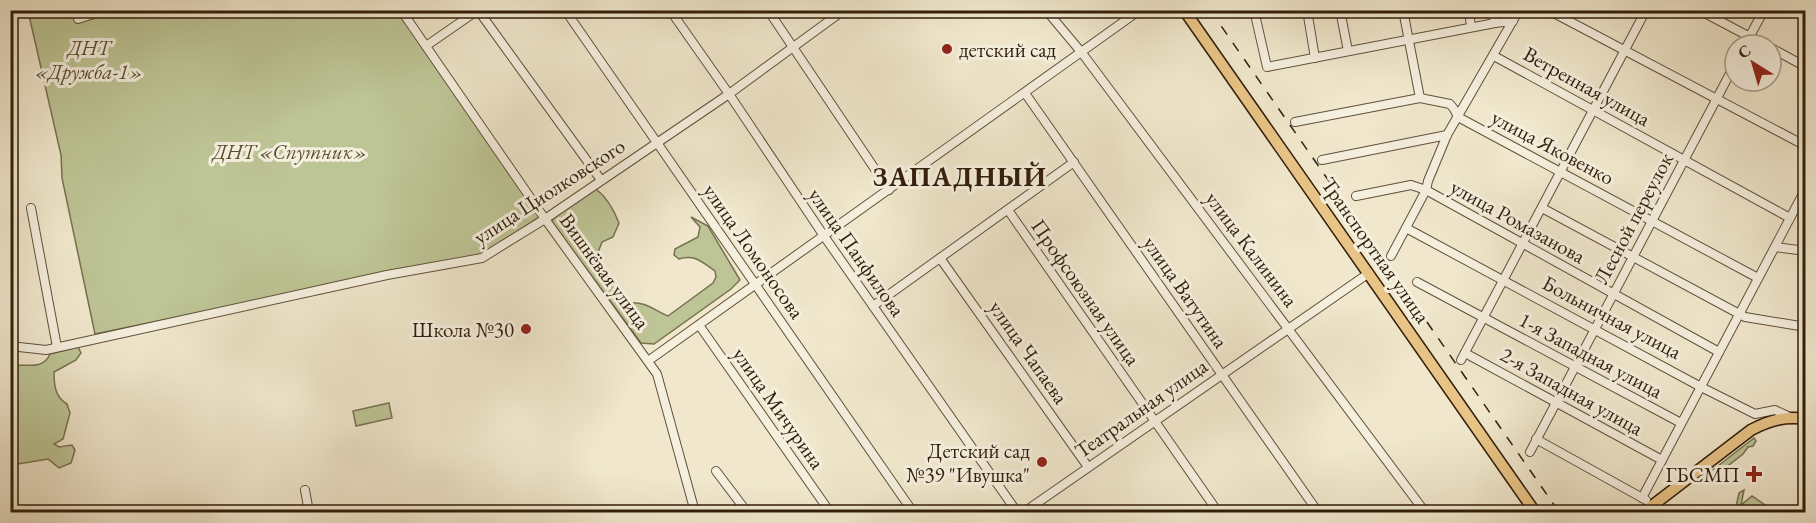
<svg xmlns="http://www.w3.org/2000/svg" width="1816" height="523" font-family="'EB Garamond',serif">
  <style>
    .green { fill: #bdc495; stroke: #777150; stroke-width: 1.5 }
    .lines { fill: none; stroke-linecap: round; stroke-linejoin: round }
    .minor-casing { stroke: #61503b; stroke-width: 10 }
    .major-casing { stroke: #311e0b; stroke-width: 13 }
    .minor { stroke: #f5efde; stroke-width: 8 }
    .major { stroke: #e8c486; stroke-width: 10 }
    .rail { stroke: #311e0b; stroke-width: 1.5; stroke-dasharray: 10 10; stroke-linecap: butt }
    .poi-dot { fill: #8f2418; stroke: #f5efde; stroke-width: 2 }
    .labels { text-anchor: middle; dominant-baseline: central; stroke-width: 6; stroke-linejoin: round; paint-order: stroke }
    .park-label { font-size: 21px; font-style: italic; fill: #5b5034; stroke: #f5efde }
    .poi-label { font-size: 21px; fill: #311e0b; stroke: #f5efde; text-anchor: end }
    .street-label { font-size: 21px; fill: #311e0b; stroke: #f5efde }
    .district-label { font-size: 27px; font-weight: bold; letter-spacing: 1.5px; fill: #311e0b; stroke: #f5efde }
  </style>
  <rect width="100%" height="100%" fill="#f0e7cc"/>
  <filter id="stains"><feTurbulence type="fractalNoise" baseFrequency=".00333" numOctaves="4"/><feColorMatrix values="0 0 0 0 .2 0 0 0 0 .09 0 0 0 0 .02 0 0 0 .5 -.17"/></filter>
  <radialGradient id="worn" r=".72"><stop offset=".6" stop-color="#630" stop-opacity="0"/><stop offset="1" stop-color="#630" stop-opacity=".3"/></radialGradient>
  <!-- green -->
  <g class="green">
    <path d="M28,11H400L542,215L484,254L95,334L62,178L61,155Z"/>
    <path d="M596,189C608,198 614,210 619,223L613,237L602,242L597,255L608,274L629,303C645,301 654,310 668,316L713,283L716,277L715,271C702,262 695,254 679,259L674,255L675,249L698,237L700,227L691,217L708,226L740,280L731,289L654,344L641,343L552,222L554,213Z"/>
    <path d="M78,347L81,353L76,360L54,372C54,385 55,397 67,404L70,413L63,439L54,444L59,447L72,445L75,450L71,463L59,468L48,459L18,464L13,462L10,457V418L12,412L11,366C25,363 43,371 50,354Z"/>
    <path d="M389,403L392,418L356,426L353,411Z"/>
    <path d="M1754,438L1756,441L1753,446L1748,447L1743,454L1716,475L1710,472Z"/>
    <path d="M1744,490L1741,505L1752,496L1765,505L1763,509L1738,511L1726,506L1736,507L1739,493Z"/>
  </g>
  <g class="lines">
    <!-- minor casing -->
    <g class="minor-casing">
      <g id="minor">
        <path d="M401,10L545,219L657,374L695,512"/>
        <path d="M478,10L601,180"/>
        <path d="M565,10L913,512"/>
        <path d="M670,10L729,94L824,236L1017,512"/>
        <path d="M768,10L889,190"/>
        <path d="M1046,10L1082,53L1425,512"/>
        <path d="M1254,10L1267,67L1495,23L1513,21"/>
        <path d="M1307,10L1315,58"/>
        <path d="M1340,10L1348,51"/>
        <path d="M1403,10L1420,98"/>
        <path d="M1469,10L1471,27"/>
        <path d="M1493,10L1495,23"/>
        <path d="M1548,10L1806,146"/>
        <path d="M1699,10L1765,45"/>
        <path d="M78,19L106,10"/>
        <path d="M1745,45L1764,10"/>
        <path d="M426,46L478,10"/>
        <path d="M1771,48L1806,67"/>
        <path d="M1494,56L1790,218"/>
        <path d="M1025,93L1318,512"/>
        <path d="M1295,122L1420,98L1450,104L1454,109L1458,117L1758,278"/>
        <path d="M1322,160L1447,135"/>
        <path d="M1356,196L1411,185L1426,190L1719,352"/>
        <path d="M31,208L57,347"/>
        <path d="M1542,208L1745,317L1806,327"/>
        <path d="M1008,210L1218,512"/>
        <path d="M1406,228L1701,387L1755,414L1775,410L1790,417"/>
        <path d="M1775,247L1806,251"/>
        <path d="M1391,256L1426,190L1428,181L1447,135L1519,10"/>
        <path d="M940,258L1088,467"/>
        <path d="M1417,282L1681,423"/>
        <path d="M873,306L1074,162"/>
        <path d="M699,325L830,512"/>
        <path d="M10,346L46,350L387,275L482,258L545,219L729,94L844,10"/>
        <path d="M1465,353L1662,460"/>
        <path d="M1461,360L1646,10"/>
        <path d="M648,361L1140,10"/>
        <path d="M1536,439L1646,500"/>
        <path d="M1530,452L1735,64"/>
        <path d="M716,471L747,512"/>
        <path d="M305,490L309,512"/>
        <path d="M1642,498L1806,188"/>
        <path d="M1024,512L1369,273"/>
      </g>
    </g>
    <!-- major casing -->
    <g class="major-casing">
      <g id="major">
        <path d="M1184,10L1535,512"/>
        <path d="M1644,512L1751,430C1770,420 1785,416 1806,419"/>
      </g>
    </g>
    <!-- minor -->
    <use href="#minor" class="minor"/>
    <!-- major -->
    <use href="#major" class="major"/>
    <!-- rail -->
    <path class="rail" d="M1210,10L1559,512"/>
  </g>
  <!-- markers -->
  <g class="poi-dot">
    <circle cx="947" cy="49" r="6"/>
    <circle cx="526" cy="329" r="6"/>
    <circle cx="1042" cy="462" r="6"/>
    <path d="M1751 465h6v6h6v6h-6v6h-6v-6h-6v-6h6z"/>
  </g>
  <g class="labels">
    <!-- park labels -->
    <g class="park-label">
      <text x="89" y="47">ДНТ<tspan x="89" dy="24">«Дружба-1»</tspan></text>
      <text x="290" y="151">ДНТ «Спутник»</text>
    </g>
    <!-- poi labels -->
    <g class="poi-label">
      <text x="959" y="49" text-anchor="start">детский сад</text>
      <text x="514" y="329">Школа №30</text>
      <text x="1030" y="450">Детский сад<tspan x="1030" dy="24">№39 "Ивушка"</tspan></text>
      <text x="1740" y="474">ГБСМП</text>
    </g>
    <!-- street labels -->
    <g class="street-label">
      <text transform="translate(1587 86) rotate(29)">Ветренная улица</text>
      <text transform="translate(1553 147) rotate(28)">улица Яковенко</text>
      <text transform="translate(549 191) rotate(-33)">улица Циолковского</text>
      <text transform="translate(1633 218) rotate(-62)">Лесной переулок</text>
      <text transform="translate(1518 221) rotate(29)">улица Ромазанова</text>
      <text transform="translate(1252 249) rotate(53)">улица Калинина</text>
      <text transform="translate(1376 250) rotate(55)">Транспортная улица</text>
      <text transform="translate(754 251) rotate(55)">улица Ломоносова</text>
      <text transform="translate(857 252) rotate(55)">улица Панфилова</text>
      <text transform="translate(605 271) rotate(54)">Вишнёвая улица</text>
      <text transform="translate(1086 292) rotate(55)">Профсоюзная улица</text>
      <text transform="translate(1186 292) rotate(55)">улица Ватутина</text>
      <text transform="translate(1612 317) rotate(28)">Больничная улица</text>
      <text transform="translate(1029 352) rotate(55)">улица Чапаева</text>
      <text transform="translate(1591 355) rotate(28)">1-я Западная улица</text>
      <text transform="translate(1572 391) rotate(29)">2-я Западная улица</text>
      <text transform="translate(779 408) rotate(55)">улица Мичурина</text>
      <text transform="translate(1141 408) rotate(-35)">Театральная улица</text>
    </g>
    <!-- district labels -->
    <g class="district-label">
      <text x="960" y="176">ЗАПАДНЫЙ</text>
    </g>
  </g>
  <!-- margin -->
  <rect width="1816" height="523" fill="none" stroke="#f0e7cc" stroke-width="36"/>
  <rect x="12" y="12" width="1792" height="499" fill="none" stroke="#311e0b" stroke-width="3"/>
  <rect x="18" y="18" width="1780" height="487" fill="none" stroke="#311e0b" stroke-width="1.5"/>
  <!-- north arrow -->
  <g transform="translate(1753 63) rotate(323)"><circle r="28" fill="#f5efde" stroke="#a79b8a" stroke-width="1.5"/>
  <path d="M0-4.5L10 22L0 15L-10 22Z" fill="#8f2418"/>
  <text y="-9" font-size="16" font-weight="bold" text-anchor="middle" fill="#311e0b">С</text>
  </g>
  <rect width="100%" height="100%" filter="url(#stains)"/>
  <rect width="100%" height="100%" fill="url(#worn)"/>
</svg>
